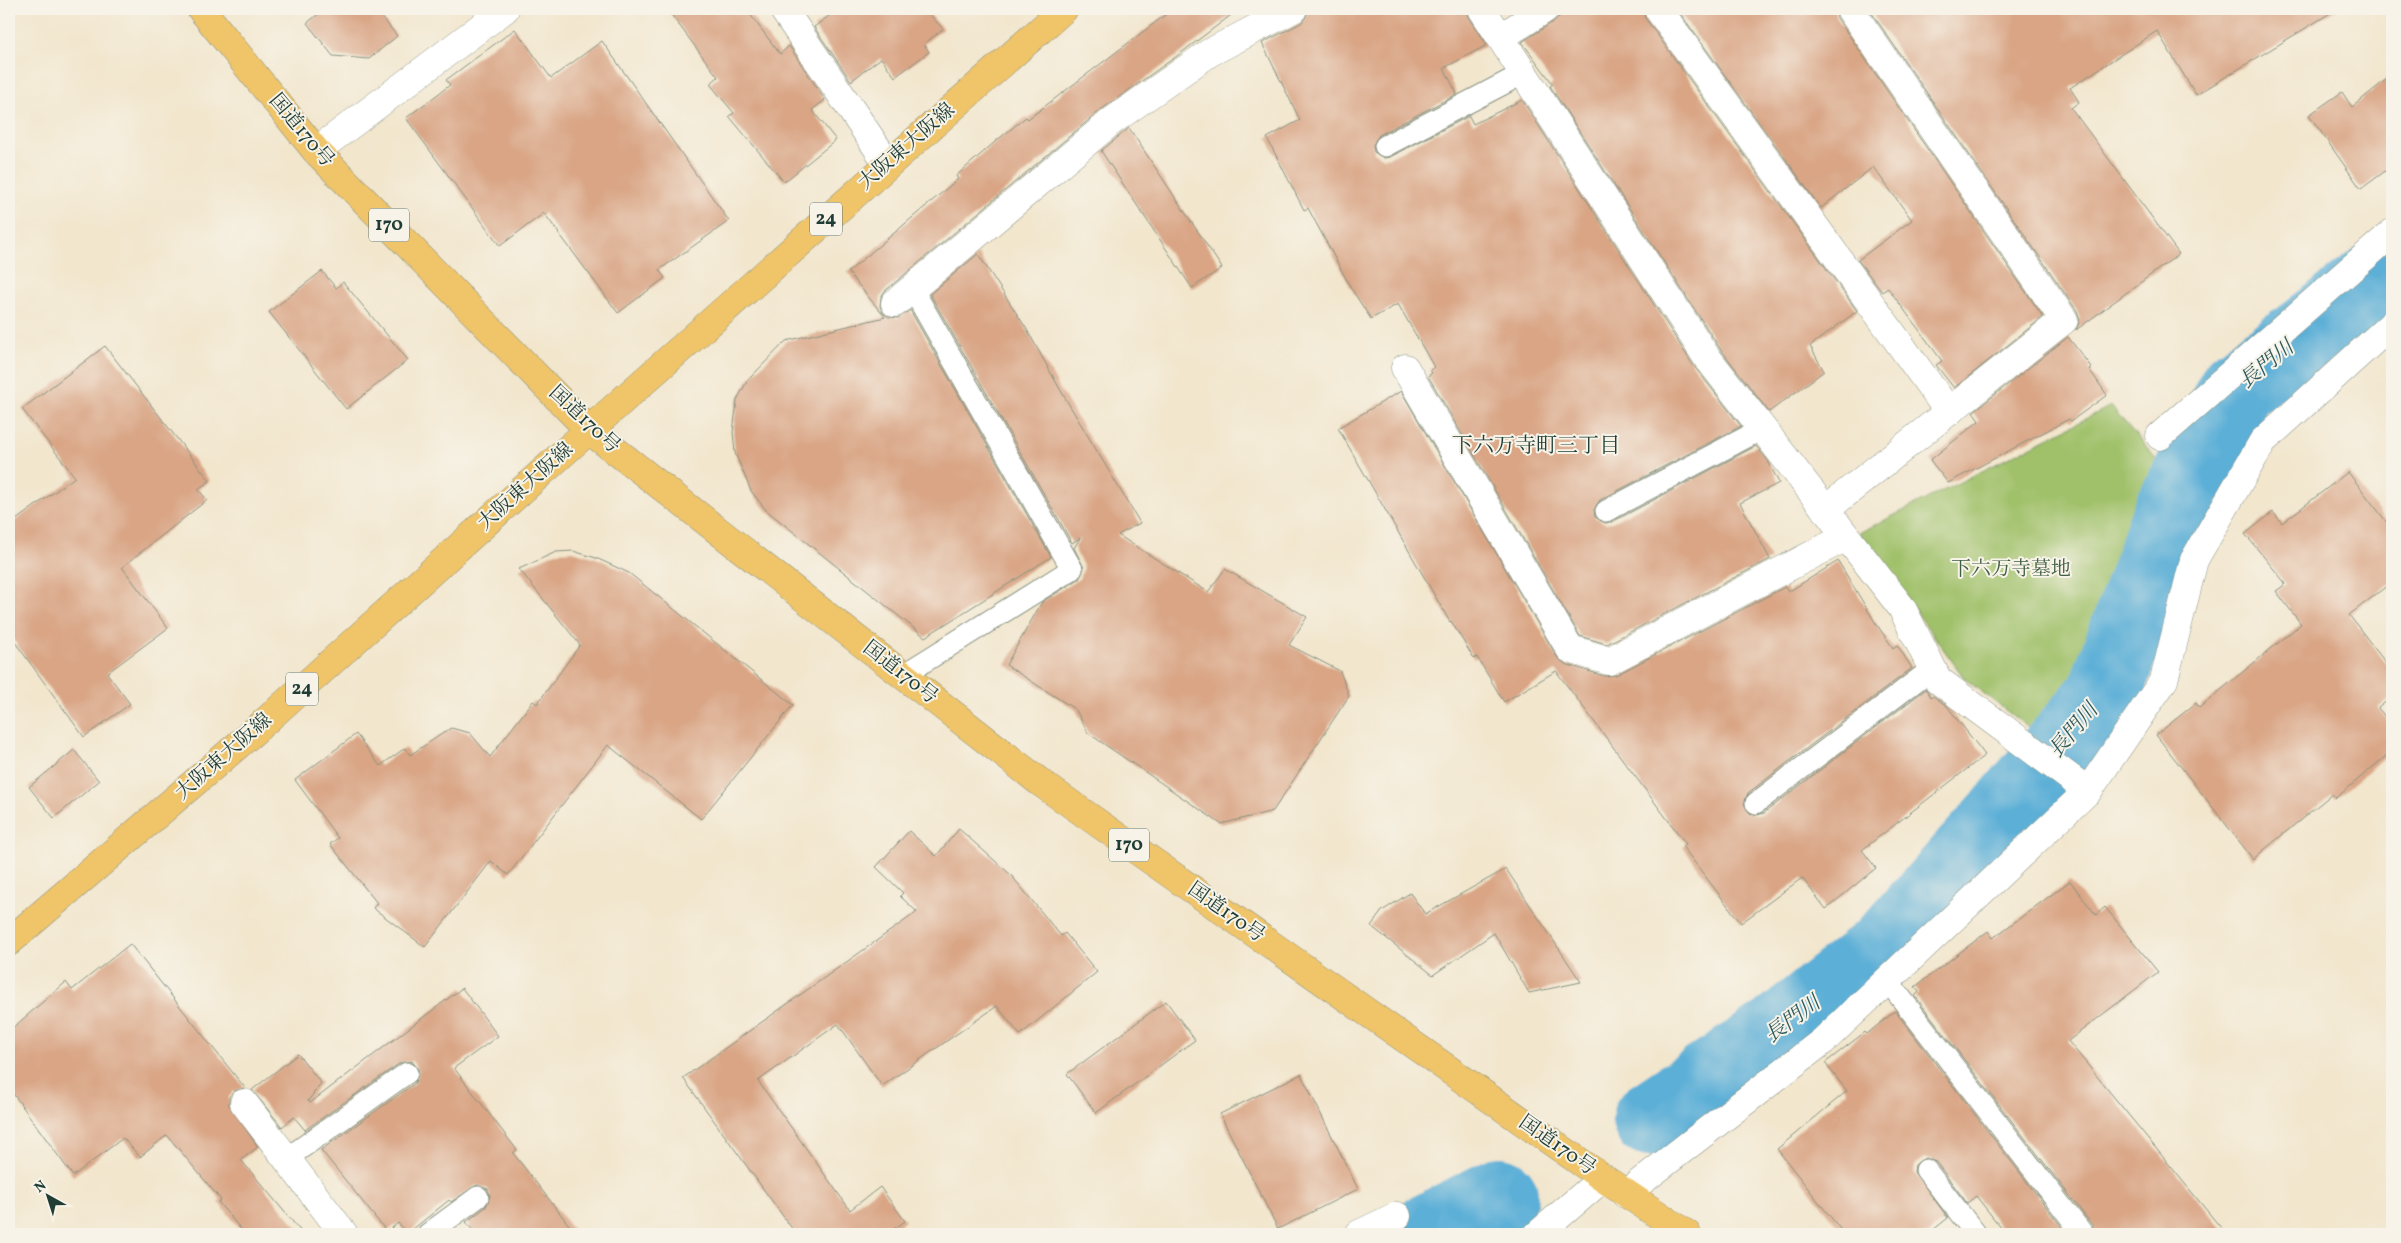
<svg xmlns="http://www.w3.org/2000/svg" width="2401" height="1243" font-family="Vollkorn,'Noto Serif JP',serif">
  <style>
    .green { fill: #a0c16a; stroke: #607f4f }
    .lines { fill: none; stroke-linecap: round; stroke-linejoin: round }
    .river { stroke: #5cafd7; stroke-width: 76 }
    .building { fill: #d9a585 }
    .service-casing { stroke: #889280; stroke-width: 23 }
    .minor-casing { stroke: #889280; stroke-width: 29 }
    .primary-casing { stroke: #889280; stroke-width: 29 }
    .trunk-casing { stroke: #889280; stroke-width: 29 }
    .service { stroke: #fff; stroke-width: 21 }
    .minor { stroke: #fff; stroke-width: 28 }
    .primary { stroke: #f0c469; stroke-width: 28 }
    .trunk { stroke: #f0c469; stroke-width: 28 }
    .labels { text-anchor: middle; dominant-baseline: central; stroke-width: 4; stroke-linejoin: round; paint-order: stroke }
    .shield { fill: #f7f3e8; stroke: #60746a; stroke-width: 1 }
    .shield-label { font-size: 19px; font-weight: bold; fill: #1f3d34 }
    .street-label { font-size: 20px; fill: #1f3d34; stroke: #f7f3e8 }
    .park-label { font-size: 20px; fill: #3f5e42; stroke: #f7f3e8 }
    .water-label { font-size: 21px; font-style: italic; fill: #2e5a5d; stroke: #f7f3e8 }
    .neighbourhood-label { font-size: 21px; fill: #1f3d34; stroke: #f7f3e8 }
  </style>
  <rect width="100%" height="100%" fill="#f7f3e8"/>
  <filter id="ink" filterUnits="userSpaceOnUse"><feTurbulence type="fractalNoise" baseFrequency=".02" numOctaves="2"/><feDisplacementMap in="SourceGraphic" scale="10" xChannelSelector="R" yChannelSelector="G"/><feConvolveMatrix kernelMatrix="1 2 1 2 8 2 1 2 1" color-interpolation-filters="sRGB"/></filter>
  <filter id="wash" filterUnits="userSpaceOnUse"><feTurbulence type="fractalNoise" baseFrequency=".0096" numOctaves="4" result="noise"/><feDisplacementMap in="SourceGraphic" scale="20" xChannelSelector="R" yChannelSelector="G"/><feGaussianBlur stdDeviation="1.12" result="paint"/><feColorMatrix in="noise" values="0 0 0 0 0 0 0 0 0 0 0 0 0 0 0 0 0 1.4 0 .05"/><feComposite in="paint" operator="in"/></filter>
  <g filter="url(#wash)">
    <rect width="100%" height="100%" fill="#f2e6cd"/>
    <!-- green -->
    <path class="green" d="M2111,406L2159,462L2066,711L2043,739L1965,679L1859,533Z"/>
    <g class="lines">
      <!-- river -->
      <g class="river">
        <path d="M1650,1119L1778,1033L1884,949L2005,814L2104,696L2170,514L2237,386L2392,268"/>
        <path d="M1423,1234L1500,1195"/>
      </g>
    </g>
    <g id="blocks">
      <!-- building -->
      <g class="building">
        <path d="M325,9H375L397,36L369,59L333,56L307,23Z"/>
        <path d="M667,9H746L780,54L789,46L825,100L812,110L836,140L784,182L729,116L734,113L710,84L718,77Z"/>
        <path d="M838,9H925L943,29L924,44L929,52L895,77L881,58L851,81L814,27Z"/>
        <path d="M1173,9H1239L1177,56L1102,109L885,291L881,297L880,306L883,313L889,317L898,318L910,310L1051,557L925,637L766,510L751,491L735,453L733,432L737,400L747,381L786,341L885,317L848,272L958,179L956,176L996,141L1026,117L1028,119Z"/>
        <path d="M1308,9H1467L1469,17L1487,45L1444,68L1457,94L1379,135L1373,145L1374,152L1384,158L1390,157L1469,116L1473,124L1522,100L1693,365L1741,426L1600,500L1594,510L1595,517L1605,523L1612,522L1756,446L1768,461L1779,483L1740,503L1770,559L1607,644L1580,636L1428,376L1432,373L1430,370L1434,367L1398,304L1371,319L1352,290L1308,208L1304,210L1267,138L1300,120L1262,43L1301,23L1306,17Z"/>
        <path d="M1561,9H1643L1645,18L1857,311L1810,346L1824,371L1769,412L1719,347L1550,86L1553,84L1522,42L1553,22L1559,17Z"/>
        <path d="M1677,9H1835L1837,18L2043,317L1954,388L1936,365L1942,361L1888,288L1882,292L1858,260L1912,220L1873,167L1821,208Z"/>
        <path d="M1869,9H2337L2196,95L2157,31L2070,88L2079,102L2071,108L2179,254L2076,330L2080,319L2077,311Z"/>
        <path d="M515,29L551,78L602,41L729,221L659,270L665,278L618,313L544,213L500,246L406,118L450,85L446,80Z"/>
        <path d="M2392,75V166L2361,189L2309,115L2342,92L2352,107Z"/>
        <path d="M1129,128L1222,268L1192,288L1101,151Z"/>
        <path d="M978,254L1026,328L1061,391L1140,523L1118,535L1208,592L1225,569L1307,617L1289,645L1340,671L1349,696L1273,811L1221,824L1088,733L1076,710L1006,665L1042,602L1079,579L1084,568L1074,548L1080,538L1072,543L930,294Z"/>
        <path d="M322,271L336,288L343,282L408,360L346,409L269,312Z"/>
        <path d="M2068,337L2091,367L2089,369L2107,395L2071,421L2069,419L1948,483L1930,460L1979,421L1973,412Z"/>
        <path d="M105,346L210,481L198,489L207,500L122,567L168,628L107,673L130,704L84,737L9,634V525L75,477L22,409Z"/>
        <path d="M1401,391L1557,657L1565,664L1604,676L1616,675L1785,587L1788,592L1838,561L1875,622L1893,648L1897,645L1912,668L1748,793L1744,804L1751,814L1757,815L1764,813L1926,689L1931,697L1933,696L1947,706L1985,755L1862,850L1876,868L1826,909L1802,878L1741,923L1682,846L1686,844L1556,671L1504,702L1477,657L1474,659L1451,621L1450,622L1338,428Z"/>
        <path d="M2348,472L2392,529V582L2349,615L2392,671V697L2378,708L2392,725V751L2336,798L2332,794L2253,859L2156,735L2196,703L2199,708L2301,624L2276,591L2286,584L2245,534L2273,512L2282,523Z"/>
        <path d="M573,551L596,558L629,573L793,705L701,819L608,745L508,875L491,861L425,947L373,908L377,903L330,844L338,838L295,780L356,734L380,766L405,748L410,755L451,728L470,733L490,757L533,701L537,704L580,645L519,569L556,552Z"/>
        <path d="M74,750L99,781L54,818L29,787Z"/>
        <path d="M959,829L1011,875L1061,936L1065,933L1097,972L1020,1035L997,1006L882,1086L838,1024L758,1081L850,1210L880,1187L905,1221L887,1234H796L683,1078L917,912L900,896L903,893L876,867L909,831L936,856Z"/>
        <path d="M1506,869L1581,982L1529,993L1494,933L1433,975L1371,926L1382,911L1410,893L1425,914Z"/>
        <path d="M2070,881L2096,915L2105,907L2158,972L2068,1041L2226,1234H2095L2093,1226L1915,996L1919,992L1915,987L1988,931L1993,938Z"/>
        <path d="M130,944L245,1088L234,1091L229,1097V1105L258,1147L241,1160L303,1234H245L218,1202L221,1200L167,1135L140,1157L123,1138L73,1176L9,1088V1031L66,982L72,990Z"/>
        <path d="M462,988L498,1036L454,1068L517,1150L513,1153L576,1234H476L466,1222L486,1207L490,1196L488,1189L477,1185L451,1202L449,1200L407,1234L398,1223L387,1232L321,1150L415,1083L419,1071L412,1061L400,1063L305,1130L294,1117L282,1127L252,1090L298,1054L321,1083L308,1101L310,1103Z"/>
        <path d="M1166,1001L1195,1040L1096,1113L1067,1074Z"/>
        <path d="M1895,1011L2067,1234H2006L1976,1196L1967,1203L1936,1162L1925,1158L1915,1165L1914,1172L1948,1218L1928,1234H1844L1777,1149L1847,1091L1825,1063L1865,1032L1867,1034Z"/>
        <path d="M1301,1074L1358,1189L1278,1229L1220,1114Z"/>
      </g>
    </g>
  </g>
  <g filter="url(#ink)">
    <use href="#blocks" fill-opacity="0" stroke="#889280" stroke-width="1"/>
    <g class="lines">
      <!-- service casing -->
      <g class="service-casing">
        <g id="service">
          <path d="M1385,146L1524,73"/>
          <path d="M1606,511L1762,429"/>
          <path d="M903,675L1072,569L912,288"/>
          <path d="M1756,803L1933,668"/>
          <path d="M1887,980L2083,1234"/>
          <path d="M286,1159L407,1073"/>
          <path d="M1926,1170L1976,1234"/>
          <path d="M428,1234L478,1197"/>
        </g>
      </g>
      <!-- minor casing -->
      <g class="minor-casing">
        <g id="minor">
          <path d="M783,9L888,164"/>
          <path d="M1482,9L1706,356L1902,608L1938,680L2088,791"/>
          <path d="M1658,9L1949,412"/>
          <path d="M1501,37L1545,9"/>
          <path d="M316,151L505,9"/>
          <path d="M895,303L1112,121L1209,53L1293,9"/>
          <path d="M1405,368L1570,649L1609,661L1846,537"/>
          <path d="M2160,436L2392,233"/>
          <path d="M1825,510L2064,320L1850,9"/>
          <path d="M244,1103L344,1234"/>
          <path d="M1625,1194L1823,1041L2088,791L2164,680L2194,560L2263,441L2392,324"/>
          <path d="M1359,1234L1397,1216"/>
          <path d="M1538,1234L1603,1178"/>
        </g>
      </g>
      <!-- primary casing -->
      <g class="primary-casing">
        <path id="primary" d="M9,942L259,727L589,430L1064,9"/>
      </g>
      <!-- trunk casing -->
      <g class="trunk-casing">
        <path id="trunk" d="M201,9L316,151L589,430L1041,783L1603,1178L1687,1234"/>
      </g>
      <!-- service -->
      <use href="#service" class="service"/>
      <!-- minor -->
      <use href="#minor" class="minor"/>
      <!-- primary -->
      <use href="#primary" class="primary"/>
      <!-- trunk -->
      <use href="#trunk" class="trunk"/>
    </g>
  </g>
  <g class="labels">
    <!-- shield labels -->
    <g class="shield">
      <rect x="810" y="202.5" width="32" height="33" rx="4"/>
      <rect x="369" y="208.5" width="40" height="33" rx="4"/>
      <rect x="286" y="672.5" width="32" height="33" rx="4"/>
      <rect x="1109" y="828.5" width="40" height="33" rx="4"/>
    </g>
    <g class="shield-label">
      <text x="826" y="219">24</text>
      <text x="389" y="225">170</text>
      <text x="302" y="689">24</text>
      <text x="1129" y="845">170</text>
    </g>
    <!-- street labels -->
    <g class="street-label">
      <text transform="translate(301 131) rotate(50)">国道170号</text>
      <text transform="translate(907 147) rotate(-41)">大阪東大阪線</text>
      <text transform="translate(584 420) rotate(43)">国道170号</text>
      <text transform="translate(526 487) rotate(-42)">大阪東大阪線</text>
      <text transform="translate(900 673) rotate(38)">国道170号</text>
      <text transform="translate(224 757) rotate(-41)">大阪東大阪線</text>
      <text transform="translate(1226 913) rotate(35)">国道170号</text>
      <text transform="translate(1557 1146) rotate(35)">国道170号</text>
    </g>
    <!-- park labels -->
    <g class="park-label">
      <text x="2011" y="570">下六万寺墓地</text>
    </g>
    <!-- water labels -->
    <g class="water-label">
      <text transform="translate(2267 365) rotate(-39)">長門川</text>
      <text transform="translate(2074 731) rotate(-50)">長門川</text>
      <text transform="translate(1793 1020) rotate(-37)">長門川</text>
    </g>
    <!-- neighbourhood labels -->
    <g class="neighbourhood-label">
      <text x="1536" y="446">下六万寺町三丁目</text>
    </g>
  </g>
  <!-- margin -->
  <rect width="2401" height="1243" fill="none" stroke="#f7f3e8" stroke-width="30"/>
  <!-- north arrow -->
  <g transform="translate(48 1196) rotate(321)" stroke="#f7f3e8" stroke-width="4" paint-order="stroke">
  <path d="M0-4L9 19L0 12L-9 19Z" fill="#1f3d34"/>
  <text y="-8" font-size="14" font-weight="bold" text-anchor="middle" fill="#1f3d34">N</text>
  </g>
</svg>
